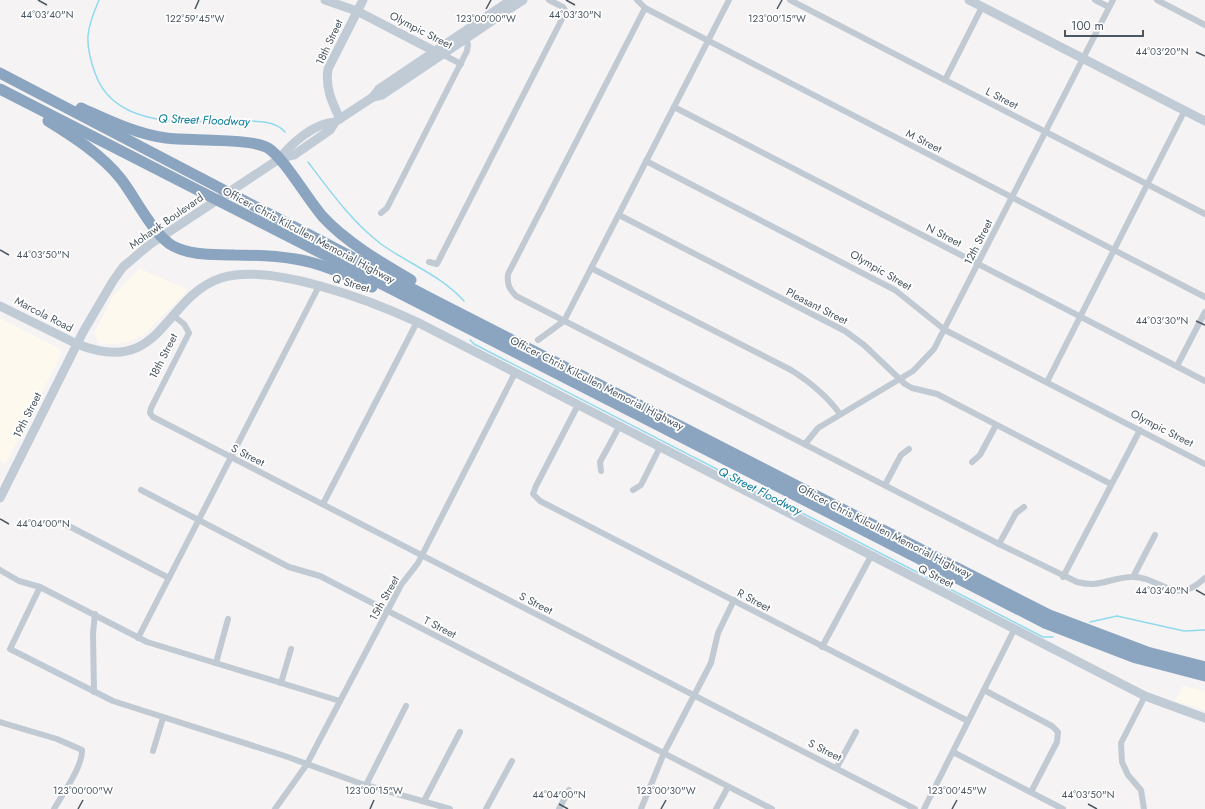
<svg xmlns="http://www.w3.org/2000/svg" width="1205" height="809" font-family="Jost,sans-serif">
  <style>
    .commercial { fill: #fdf9ef }
    .lines { fill: none; stroke-linecap: round; stroke-linejoin: round }
    .stream { stroke: #90daee; stroke-width: 1.5 }
    .street { stroke: #c1cad2; stroke-width: 6 }
    .secondary { stroke: #c1cbd6; stroke-width: 9 }
    .highway { stroke: #8ba5c1; stroke-width: 11 }
    .ticks { fill: none; stroke: #4a5661; stroke-width: 1.5 }
    .labels { text-anchor: middle; dominant-baseline: central; stroke-width: 3.5; stroke-linejoin: round; paint-order: stroke }
    .street-label { font-size: 11px; fill: #4a5661; stroke: #fff }
    .water-label { font-size: 12px; font-style: italic; fill: #0c7c9b; stroke: #fff }
    .ticks-label { font-size: 10px; text-anchor: middle; fill: #4a5661; stroke: #fff; stroke-width: 3.5; stroke-linejoin: round; paint-order: stroke }
  </style>
  <rect width="100%" height="100%" fill="#f5f3f3"/>
  <!-- commercial -->
  <g class="commercial">
    <path d="M139,268L188,290L145,334L129,342L113,344H100L96,339L95,331L113,296Z"/>
    <path d="M0,318L60,349L62,353L6,464L0,461Z"/>
    <path d="M1183,686L1205,691V710L1175,701Z"/>
  </g>
  <g class="lines">
    <!-- stream -->
    <g class="stream">
      <path d="M99,0C86,30 84,42 95,73C115,131 191,121 239,121C254,121 275,120 285,132"/>
      <path d="M308,162C330,191 352,222 381,244C409,264 442,276 464,301"/>
      <path d="M470,340L474,344L1043,637H1053"/>
      <path d="M1090,622L1117,616L1184,631L1205,630"/>
    </g>
    <!-- street -->
    <g class="street">
      <path d="M637,0L645,8L1205,297"/>
      <path d="M790,0L1205,214"/>
      <path d="M1095,0L1109,7"/>
      <path d="M1157,0L1205,25"/>
      <path d="M645,8L508,274C507,284 509,289 516,296L999,544L1077,582C1100,588 1109,578 1131,577C1161,576 1174,608 1205,578"/>
      <path d="M442,54L461,64"/>
      <path d="M945,80L982,7"/>
      <path d="M674,107L1205,381"/>
      <path d="M646,161L895,290L945,330L1205,464"/>
      <path d="M381,213L387,208L467,51L468,44L465,39"/>
      <path d="M619,215L845,331L864,345L905,384L912,388L937,394L1111,484"/>
      <path d="M429,262L437,264L564,15L565,10L563,7L549,0"/>
      <path d="M591,268L791,370C810,382 827,396 840,414"/>
      <path d="M174,316L184,324L189,333L151,408L150,413L153,417L915,809"/>
      <path d="M538,340L564,321L729,0"/>
      <path d="M1177,366L1205,312"/>
      <path d="M1047,382L1185,110"/>
      <path d="M578,405L536,486L533,494L540,501L968,721"/>
      <path d="M805,444L818,428L913,371L934,349L1113,0"/>
      <path d="M972,462L980,455L996,425"/>
      <path d="M601,471L600,462L619,427"/>
      <path d="M885,485L901,455L909,449"/>
      <path d="M141,490L289,567L320,576L772,809"/>
      <path d="M633,490L641,485L660,447"/>
      <path d="M323,504L417,322"/>
      <path d="M63,523L169,578"/>
      <path d="M999,544L1016,513L1024,507"/>
      <path d="M0,570L19,581L40,587L147,642L340,701"/>
      <path d="M1063,577L1140,430"/>
      <path d="M1133,577L1155,535"/>
      <path d="M40,587L10,649L113,701L285,756L362,784L450,809"/>
      <path d="M138,638L319,286"/>
      <path d="M822,647L871,556"/>
      <path d="M216,663L228,619"/>
      <path d="M281,683L291,649"/>
      <path d="M984,690L1052,726L1058,732L1057,742L1031,792"/>
      <path d="M94,692L93,633L95,614"/>
      <path d="M0,722L57,739L82,750C83,766 62,795 54,809"/>
      <path d="M153,751L163,718"/>
      <path d="M953,752L1063,809"/>
      <path d="M837,767L856,732"/>
      <path d="M366,785L406,706"/>
      <path d="M424,801L460,732"/>
      <path d="M275,809L307,764L401,585L418,563L515,373"/>
      <path d="M486,809L512,761"/>
      <path d="M559,809L569,790"/>
      <path d="M641,809L664,753L711,663L718,633L734,600"/>
      <path d="M716,809L728,787"/>
      <path d="M924,809L1014,630"/>
      <path d="M1144,809L1141,790L1128,775L1122,762L1121,743L1145,696"/>
    </g>
    <!-- secondary -->
    <g class="secondary">
      <path d="M325,0L357,11L438,53"/>
      <path d="M969,0L1205,121"/>
      <path d="M373,97L382,95L523,0"/>
      <path d="M340,119C332,102 325,88 328,69L363,0"/>
      <path d="M279,159C292,143 314,123 335,122"/>
      <path d="M0,306L77,344C163,378 162,298 221,278C270,262 372,301 417,322L1145,696L1205,718"/>
      <path d="M0,498L83,332L113,281L123,267L149,245L270,165L279,159L294,155L330,130L335,122L373,97L379,89L511,0"/>
    </g>
    <!-- highway -->
    <g class="highway">
      <path d="M0,73L434,300L1049,615L1147,652L1205,667"/>
      <path d="M0,89L1045,623L1136,658L1205,676"/>
      <path d="M81,108C108,120 136,134 166,138C190,141 251,138 268,148C284,158 308,200 323,217C346,242 382,263 411,280"/>
      <path d="M48,121C74,137 102,155 121,179C135,197 154,236 173,246C192,256 214,254 235,255C255,255 276,256 295,259C322,263 348,276 372,287"/>
    </g>
  </g>
  <!-- ticks -->
  <path class="ticks" d="M38,0L47,5M566,0L575,5M195,9L199,0M486,9L491,0M777,9L782,0M1196,52L1205,56M0,250L9,255M1196,321L1205,325M0,519L9,524M1196,590L1205,595M559,804L568,809M1088,804L1097,809M78,809L83,800M370,809L374,800M661,809L666,800M952,809L957,800"/>
  <g class="labels">
    <!-- street labels -->
    <g class="street-label">
      <text transform="translate(421 30) rotate(27)">Olympic Street</text>
      <text transform="translate(329 42) rotate(-65)">18th Street</text>
      <text transform="translate(1002 98) rotate(27)">L Street</text>
      <text transform="translate(924 141) rotate(27)">M Street</text>
      <text transform="translate(166 221) rotate(-35)">Mohawk Boulevard</text>
      <text transform="translate(309 235) rotate(28)">Officer Chris Kilcullen Memorial Highway</text>
      <text transform="translate(944 235) rotate(27)">N Street</text>
      <text transform="translate(978 242) rotate(-63)">12th Street</text>
      <text transform="translate(881 270) rotate(30)">Olympic Street</text>
      <text transform="translate(351 283) rotate(17)">Q Street</text>
      <text transform="translate(817 306) rotate(27)">Pleasant Street</text>
      <text transform="translate(44 314) rotate(27)">Marcola Road</text>
      <text transform="translate(163 356) rotate(-63)">18th Street</text>
      <text transform="translate(597 383) rotate(27)">Officer Chris Kilcullen Memorial Highway</text>
      <text transform="translate(27 415) rotate(-63)">19th Street</text>
      <text transform="translate(1162 428) rotate(27)">Olympic Street</text>
      <text transform="translate(248 455) rotate(27)">S Street</text>
      <text transform="translate(885 531) rotate(27)">Officer Chris Kilcullen Memorial Highway</text>
      <text transform="translate(936 576) rotate(27)">Q Street</text>
      <text transform="translate(384 598) rotate(-61)">15th Street</text>
      <text transform="translate(754 600) rotate(28)">R Street</text>
      <text transform="translate(536 603) rotate(27)">S Street</text>
      <text transform="translate(440 627) rotate(27)">T Street</text>
      <text transform="translate(825 750) rotate(27)">S Street</text>
    </g>
    <!-- water labels -->
    <g class="water-label">
      <text transform="translate(204 120) rotate(2)">Q Street Floodway</text>
      <text transform="translate(760 491) rotate(27)">Q Street Floodway</text>
    </g>
  </g>
  <g class="ticks-label">
    <text x="47" y="18">44°03'40"N</text>
    <text x="575" y="18">44°03'30"N</text>
    <text x="195" y="22">122°59'45"W</text>
    <text x="486" y="22">123°00'00"W</text>
    <text x="777" y="22">123°00'15"W</text>
    <text x="1162" y="55">44°03'20"N</text>
    <text x="43" y="258">44°03'50"N</text>
    <text x="1162" y="324">44°03'30"N</text>
    <text x="43" y="527">44°04'00"N</text>
    <text x="1162" y="594">44°03'40"N</text>
    <text x="83" y="794">123°00'00"W</text>
    <text x="374" y="794">123°00'15"W</text>
    <text x="666" y="794">123°00'30"W</text>
    <text x="957" y="794">123°00'45"W</text>
    <text x="1088" y="798">44°03'50"N</text>
    <text x="559" y="798">44°04'00"N</text>
  </g>
  <!-- scale -->
  <path d="M1065 30v6h78v-6" fill="none" stroke="#4a5661" stroke-width="2"/>
  <text x="1071" y="30" font-size="12" fill="#4a5661" stroke="#ffffff" stroke-width="3" paint-order="stroke">100 m</text>
</svg>
